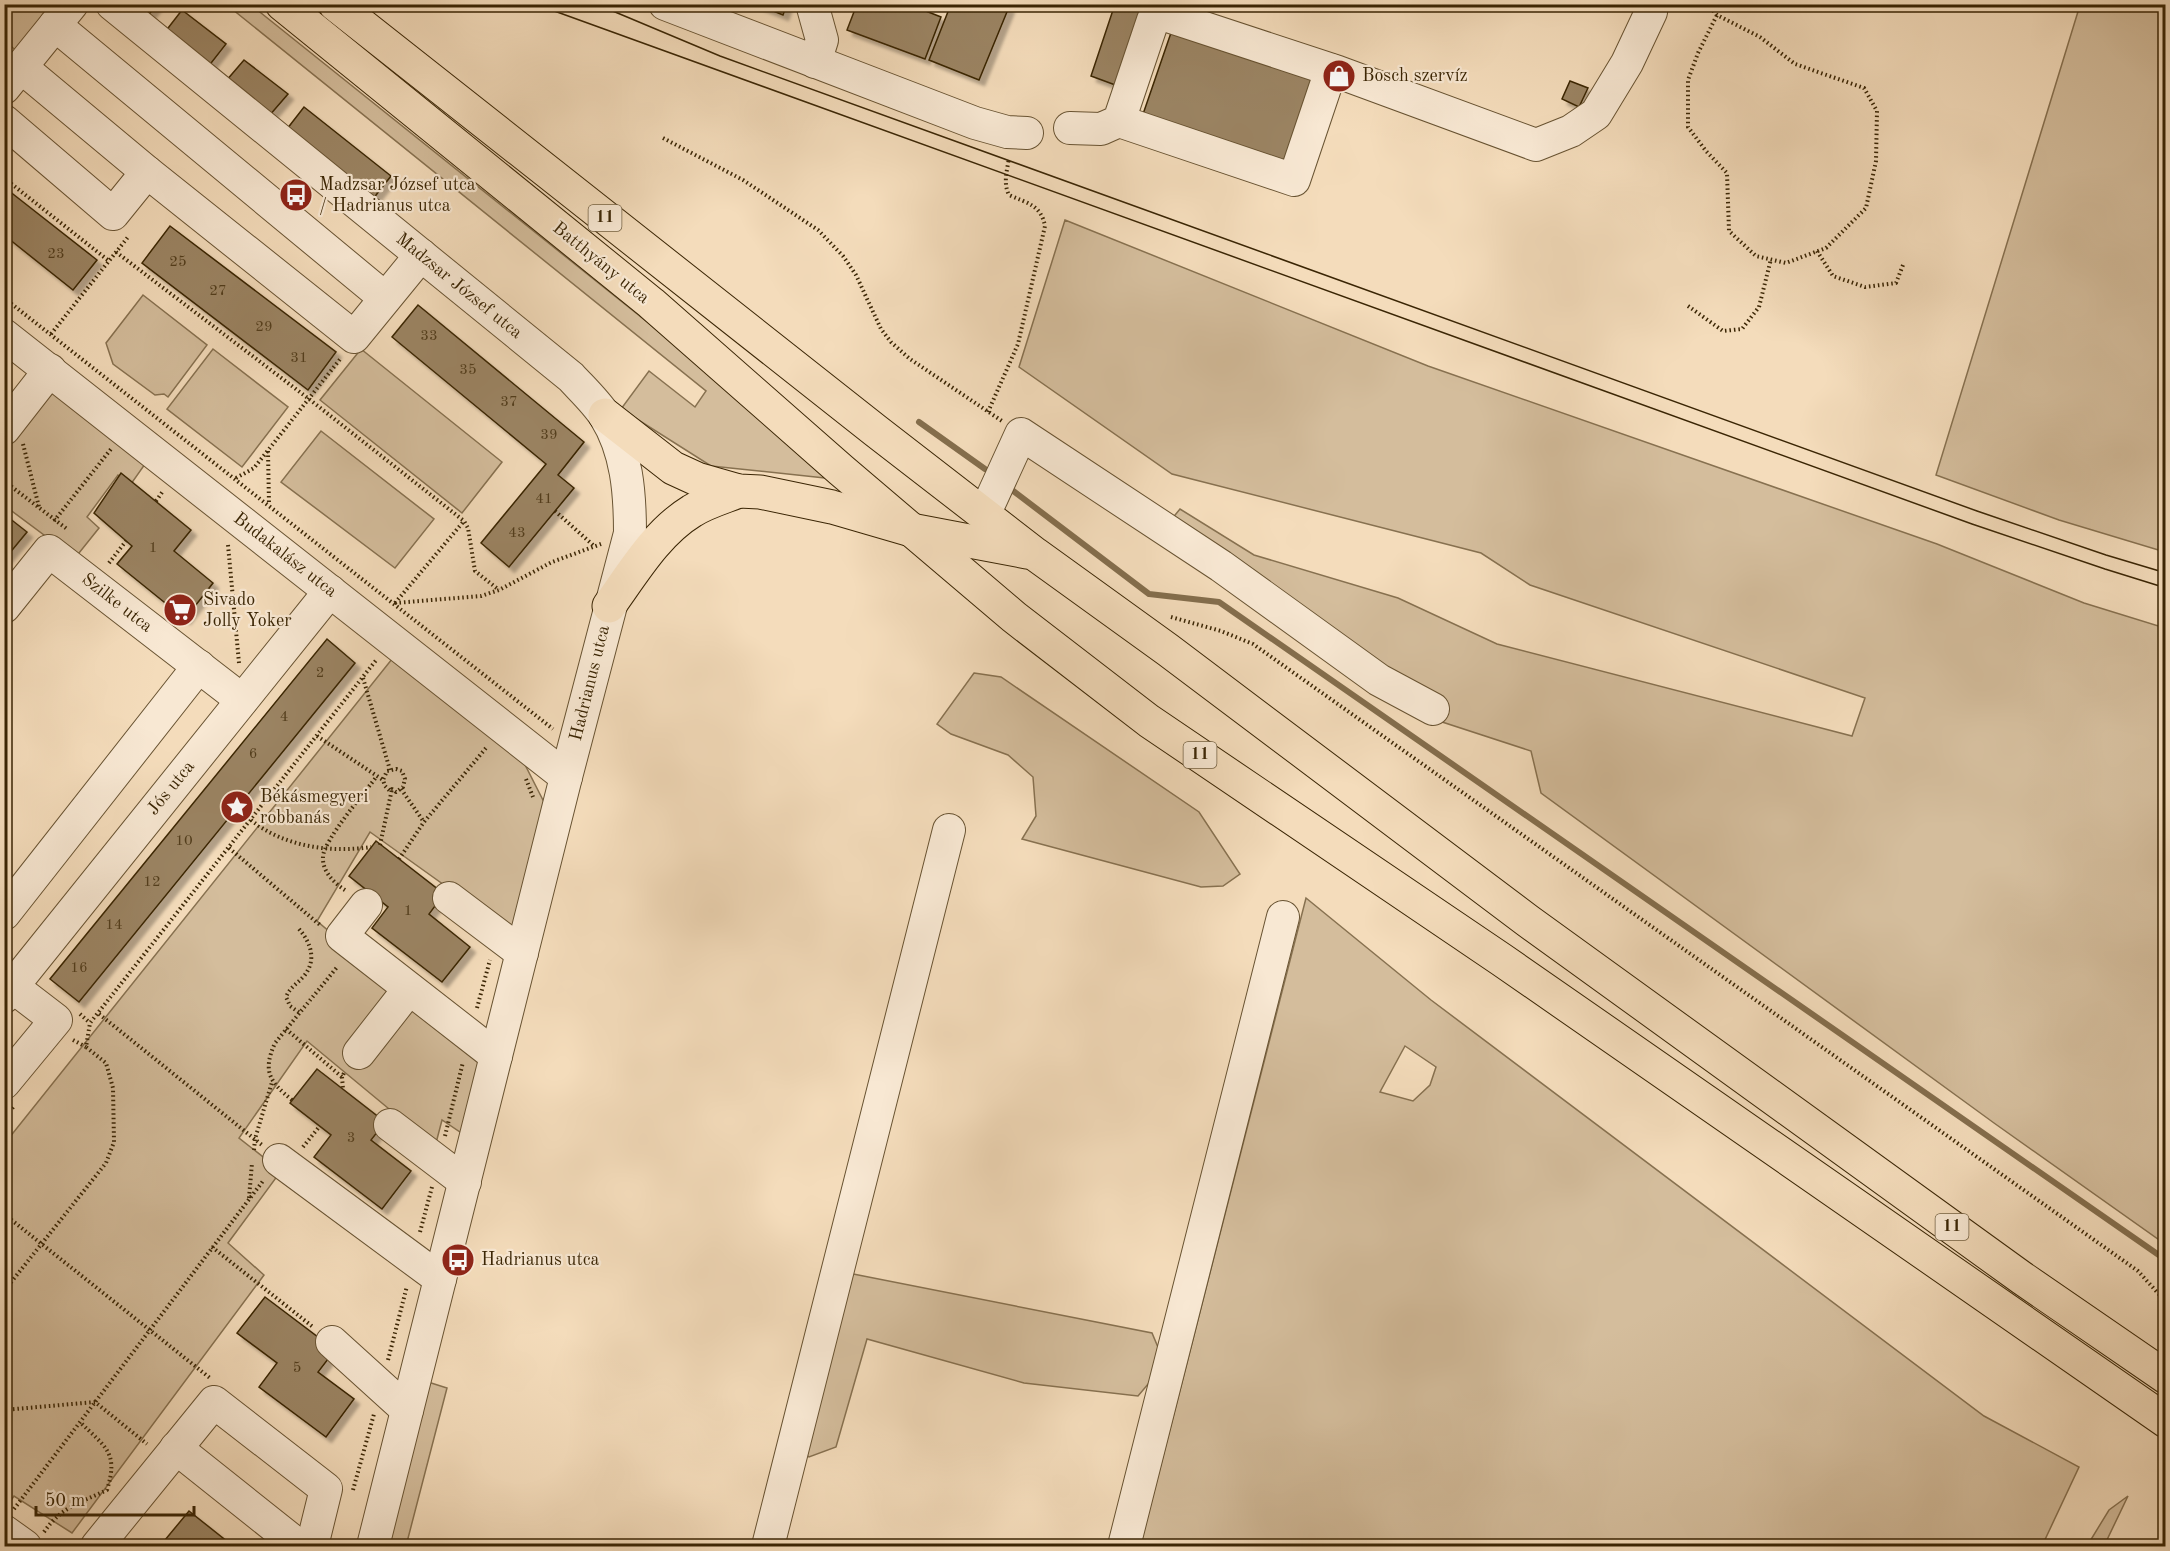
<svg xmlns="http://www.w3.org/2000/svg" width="2170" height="1551" font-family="'Old Standard TT',serif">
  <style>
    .green { fill: #d4bd9c; stroke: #877150; stroke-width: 1.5; fill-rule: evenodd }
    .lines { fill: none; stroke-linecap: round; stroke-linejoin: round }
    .stream { stroke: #846e4d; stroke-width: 6 }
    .building { fill: #9b8463; stroke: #3a2504; stroke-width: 1.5; filter: url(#shadow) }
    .minor-casing { stroke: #685332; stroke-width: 34 }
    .major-casing { stroke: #3a2504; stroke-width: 35 }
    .path { stroke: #3a2504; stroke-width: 4; stroke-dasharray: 1.5 3; stroke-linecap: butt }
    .minor { stroke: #f8e8d3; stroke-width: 32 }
    .major { stroke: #f4dcbb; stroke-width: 33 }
    .tram { stroke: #3a2504; stroke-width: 1.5 }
    .labels { text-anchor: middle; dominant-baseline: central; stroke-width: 4.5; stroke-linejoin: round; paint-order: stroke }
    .number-label { font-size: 15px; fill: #523d1c }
    .shield { fill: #f8e8d3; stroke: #736042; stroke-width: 1.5 }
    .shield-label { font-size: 16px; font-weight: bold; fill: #3a2504 }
    .poi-label { font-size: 18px; fill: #3a2504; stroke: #f8e8d3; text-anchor: start }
    .street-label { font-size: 18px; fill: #3a2504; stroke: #f8e8d3 }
  </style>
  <defs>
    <filter id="shadow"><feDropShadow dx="5.5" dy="5.5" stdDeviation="1.5" flood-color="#0004"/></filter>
  </defs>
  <rect width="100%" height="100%" fill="#f4dcbb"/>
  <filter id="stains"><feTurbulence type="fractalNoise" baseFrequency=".00333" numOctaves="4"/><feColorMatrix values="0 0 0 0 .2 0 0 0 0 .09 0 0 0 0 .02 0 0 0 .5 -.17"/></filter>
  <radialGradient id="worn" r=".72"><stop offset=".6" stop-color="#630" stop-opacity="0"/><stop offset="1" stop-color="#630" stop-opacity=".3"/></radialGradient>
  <!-- green -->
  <g class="green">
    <path d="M2154,4L2166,6L2165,552L2059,520L1936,475L2080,5Z"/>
    <path d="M4,5H58L20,54L5,41Z"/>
    <path d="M227,5H251L716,377L825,478L711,466L621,409L649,371L695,407L706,391Z"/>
    <path d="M1065,220L1428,366L1937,544L2084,603L2165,628V1244L1994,1123L1541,793L1531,751L1433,719L1166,526L1180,509L1254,555L1398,598L1497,644L1852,736L1865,698L1530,585L1481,553L1172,474L1019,367Z"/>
    <path d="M143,295L207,345L168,397L164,394L155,395L113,364L106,343Z"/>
    <path d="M213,349L288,407L242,467L167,409Z"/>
    <path d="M361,349L502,462L462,513L320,400Z"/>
    <path d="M49,382L150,457L131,484L118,475L87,517L99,528L75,558L5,506V439Z"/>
    <path d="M321,431L434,519L395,568L281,482Z"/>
    <path d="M396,654L517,749L547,808L514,935L370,832L317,921L480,1059L463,1134L442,1120L435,1147L307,1041L239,1138L281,1171L228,1243L264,1275L72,1533L14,1496L5,1509V1143Z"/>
    <path d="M974,673L1001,677L1199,812L1240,874L1223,886L1201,887L1022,839L1036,816L1033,777L1008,755L951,734L937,724Z"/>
    <path d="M1306,898L1431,1000L1984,1416L2079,1467L2042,1546H1140ZM1405,1046L1436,1067L1430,1085L1413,1101L1380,1092Z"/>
    <path d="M833,1270L1152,1333L1165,1364L1138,1396L1024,1383L867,1339L836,1447L809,1457L786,1442Z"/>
    <path d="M428,1382L447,1388L406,1546H386Z"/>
    <path d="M2128,1496L2104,1546H2087L2109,1510Z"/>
  </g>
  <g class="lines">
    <!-- stream -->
    <g class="stream">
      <path d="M919,422L985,469"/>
      <path d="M1012,490L1149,594L1219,602L2166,1260"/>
    </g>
  </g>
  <!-- building -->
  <g class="building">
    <path d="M131,4H157L147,17Z"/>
    <path d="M756,4H787L783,15Z"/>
    <path d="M857,4H908L941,17L925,59L847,30Z"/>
    <path d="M951,4H1002L1009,7L979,80L929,60Z"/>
    <path d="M1115,4H1146L1118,86L1091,76Z"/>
    <path d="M182,10L226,44L208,67L165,32Z"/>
    <path d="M1173,27L1316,78L1283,170L1141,120Z"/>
    <path d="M244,60L288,94L269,116L226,81Z"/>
    <path d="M1570,81L1588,88L1579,107L1562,99Z"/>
    <path d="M304,107L391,176L373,199L287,129Z"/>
    <path d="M4,187L97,260L73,290L4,235Z"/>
    <path d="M170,226L336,352L308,390L142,263Z"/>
    <path d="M418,305L584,442L558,475L574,488L509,567L481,543L546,464L392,337Z"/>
    <path d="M121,473L191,530L174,551L213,583L185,619L117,564L132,546L94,513Z"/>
    <path d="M4,514L27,532L4,560Z"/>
    <path d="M327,639L355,663L79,1002L50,979Z"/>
    <path d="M376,841L444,894L429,914L470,947L442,982L372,928L388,907L349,876Z"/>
    <path d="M317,1069L385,1122L371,1140L411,1171L382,1209L314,1157L331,1135L290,1103Z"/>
    <path d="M265,1297L335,1350L318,1372L354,1399L326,1437L259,1387L277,1363L237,1333Z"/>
    <path d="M189,1511L233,1546H160Z"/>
  </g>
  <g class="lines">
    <!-- minor casing -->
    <g class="minor-casing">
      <g id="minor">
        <path d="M112,4L571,377C582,389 596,402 605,416C627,451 630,493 630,533L566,777L373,1546"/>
        <path d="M665,4L975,123L1007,132L1027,133"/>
        <path d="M812,4L822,40L815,62"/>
        <path d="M55,25L385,298"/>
        <path d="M21,67L147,172"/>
        <path d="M4,88L72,4"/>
        <path d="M4,121L113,214L147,172L354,337L421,255"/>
        <path d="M1119,121L1294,180L1331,70"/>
        <path d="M1070,128L1101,129L1119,121L1153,20L1165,15L1338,72L1536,145L1571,131L1596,114L1627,63L1651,12L1652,4"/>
        <path d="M4,335L566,777"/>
        <path d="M4,429L50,370"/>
        <path d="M984,515L1021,434L1221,566L1379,680L1433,709"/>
        <path d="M4,607L49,551L242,700"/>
        <path d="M449,898L522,953"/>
        <path d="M366,905L342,936L496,1056"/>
        <path d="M4,914L199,666"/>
        <path d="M4,997L330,591"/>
        <path d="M359,1053L409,989"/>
        <path d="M4,1083L56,1020L13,987"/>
        <path d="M390,1125L465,1182"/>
        <path d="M279,1160L440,1279"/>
        <path d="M332,1342L407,1410"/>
        <path d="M176,1448L299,1546"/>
        <path d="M4,1531L25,1546"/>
        <path d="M97,1546L214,1402L326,1489L312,1546"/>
        <path d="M768,1546L949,830"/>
        <path d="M1124,1546L1283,917"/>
      </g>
    </g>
    <!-- major casing -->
    <g class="major-casing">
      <g id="major">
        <path d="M282,4L651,303L841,470L1014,617L1149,721L1502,960L2166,1421"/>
        <path d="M335,4L876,431L1035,554L1168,650L1528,921L2022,1278L2166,1377"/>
        <path d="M605,415L673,468L697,479L739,491L760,492L832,507L911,530L1027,552"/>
        <path d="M609,606C633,573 656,533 692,511C706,502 724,497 739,491"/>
      </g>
    </g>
    <!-- path -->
    <g class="path">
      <path d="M1707,4L1717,15L1760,37L1795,64L1864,88L1877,111L1876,161L1866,208L1826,248L1786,263L1756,256L1729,231L1727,173L1706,151L1688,127V80L1698,53L1717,15"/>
      <path d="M663,138L743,180L818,230L843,256L856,275L881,329L891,342L910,359L1002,421"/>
      <path d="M4,178L109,261"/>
      <path d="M1817,251L1833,276L1865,287L1896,283L1903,265"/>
      <path d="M116,252L309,399L464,521L468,528L475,571L499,590"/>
      <path d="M4,298L553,729"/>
      <path d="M1688,306L1723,331L1742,329L1759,307L1771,259"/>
      <path d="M51,334L128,237"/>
      <path d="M988,412L1018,344L1045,226C1041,205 1027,203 1009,195C1003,183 1007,171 1009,158"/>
      <path d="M23,444L39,507"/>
      <path d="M268,451L269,504"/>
      <path d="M236,478L254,468L341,358"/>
      <path d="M4,481L67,529"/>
      <path d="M156,501L163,491"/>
      <path d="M555,511L594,546"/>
      <path d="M54,521L111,449"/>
      <path d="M228,545L239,663"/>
      <path d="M109,563L126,541"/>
      <path d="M395,603L481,596L499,590L552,562L601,544"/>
      <path d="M395,603L464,521"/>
      <path d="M1171,617L1221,631L1253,644L2138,1271L2166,1302"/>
      <path d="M363,678L390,770"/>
      <path d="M317,736L383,780"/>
      <path d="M396,769L402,771L405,779L403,787L396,792L392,789L390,791L385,786L383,780L387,771Z"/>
      <path d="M526,779L533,797"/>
      <path d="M401,789L424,822"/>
      <path d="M251,820C284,847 331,853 371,847"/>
      <path d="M380,845L392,789"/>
      <path d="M229,848L320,925"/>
      <path d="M399,859L424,822L486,748"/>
      <path d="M345,890C334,883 322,871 323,857C323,841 366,791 377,776"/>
      <path d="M299,929C311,943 317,960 304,976C297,984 290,987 286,997L290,1006L300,1013"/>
      <path d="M477,1008L490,960"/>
      <path d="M80,1014L90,1023"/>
      <path d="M99,1014L262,1145"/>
      <path d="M286,1029L342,1077L344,1073"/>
      <path d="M73,1040L86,1047"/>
      <path d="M342,1077L343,1089"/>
      <path d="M292,1100C270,1082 262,1072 275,1043L338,966"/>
      <path d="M4,1119L14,1106"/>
      <path d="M445,1136L463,1062"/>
      <path d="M303,1147L319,1127"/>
      <path d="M254,1150L255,1139L272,1082"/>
      <path d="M249,1198L252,1163"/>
      <path d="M4,1214L210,1378"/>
      <path d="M420,1232L432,1187"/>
      <path d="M212,1247L313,1327"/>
      <path d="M8,1286L106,1163L114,1142L113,1088L106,1063L86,1047L90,1023L377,659"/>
      <path d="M388,1360L407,1286"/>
      <path d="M4,1410L95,1402L147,1444"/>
      <path d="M353,1490L374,1414"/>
      <path d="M14,1509L263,1181"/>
      <path d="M44,1532C62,1506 80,1503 107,1490C119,1452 105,1447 80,1422"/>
    </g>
    <!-- minor -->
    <use href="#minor" class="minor"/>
    <!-- major -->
    <use href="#major" class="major"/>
    <!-- tram -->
    <g class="tram">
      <path d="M535,4L1972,524L2105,569L2166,588"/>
      <path d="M596,4L720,56L1977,511L2106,555L2166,573"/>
    </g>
  </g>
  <!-- icons -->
  <defs>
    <g id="shop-disc" transform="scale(1.725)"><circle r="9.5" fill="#8f2418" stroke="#f8e8d3"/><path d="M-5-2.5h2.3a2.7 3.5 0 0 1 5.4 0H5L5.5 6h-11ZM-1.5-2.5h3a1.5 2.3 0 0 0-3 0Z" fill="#fff"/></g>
    <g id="bus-disc" transform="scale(1.725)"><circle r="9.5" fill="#8f2418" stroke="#f8e8d3"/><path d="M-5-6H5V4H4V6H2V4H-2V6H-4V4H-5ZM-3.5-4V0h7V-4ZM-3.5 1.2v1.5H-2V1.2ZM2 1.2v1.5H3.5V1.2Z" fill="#fff"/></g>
    <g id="supermarket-disc" transform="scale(1.725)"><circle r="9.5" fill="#8f2418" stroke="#f8e8d3"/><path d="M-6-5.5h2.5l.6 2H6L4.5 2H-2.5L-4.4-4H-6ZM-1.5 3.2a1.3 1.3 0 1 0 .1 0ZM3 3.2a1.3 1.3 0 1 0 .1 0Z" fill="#fff"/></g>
    <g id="sight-disc" transform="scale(1.725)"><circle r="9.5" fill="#8f2418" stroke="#f8e8d3"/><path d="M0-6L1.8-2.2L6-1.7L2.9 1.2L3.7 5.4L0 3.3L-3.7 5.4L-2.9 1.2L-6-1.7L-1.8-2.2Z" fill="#fff"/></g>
  </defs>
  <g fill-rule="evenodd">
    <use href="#shop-disc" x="1339" y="76"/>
    <use href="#bus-disc" x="296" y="195"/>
    <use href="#supermarket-disc" x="180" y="610"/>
    <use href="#sight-disc" x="237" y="807"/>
    <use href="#bus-disc" x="458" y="1260"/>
  </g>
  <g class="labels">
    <!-- number labels -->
    <g class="number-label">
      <text x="56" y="254">23</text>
      <text x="178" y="262">25</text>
      <text x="218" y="291">27</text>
      <text x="264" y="327">29</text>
      <text x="429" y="336">33</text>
      <text x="299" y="358">31</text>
      <text x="468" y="370">35</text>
      <text x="509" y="402">37</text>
      <text x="549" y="435">39</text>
      <text x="544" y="499">41</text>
      <text x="517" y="533">43</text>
      <text x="153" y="548">1</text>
      <text x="320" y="673">2</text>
      <text x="284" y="717">4</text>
      <text x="253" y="754">6</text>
      <text x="184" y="841">10</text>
      <text x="152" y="882">12</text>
      <text x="408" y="911">1</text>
      <text x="114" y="925">14</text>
      <text x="79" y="968">16</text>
      <text x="351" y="1138">3</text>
      <text x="297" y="1368">5</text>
    </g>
    <!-- shield labels -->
    <g class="shield">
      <rect x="588.5" y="205" width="33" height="26" rx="4.5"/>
      <rect x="1183.5" y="742" width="33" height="26" rx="4.5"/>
      <rect x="1935.5" y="1214" width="33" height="26" rx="4.5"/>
    </g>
    <g class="shield-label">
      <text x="605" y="218">11</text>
      <text x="1200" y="755">11</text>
      <text x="1952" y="1227">11</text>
    </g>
    <!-- poi labels -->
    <g class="poi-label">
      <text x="1362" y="76">Bosch szervíz</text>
      <text x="319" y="185">Madzsar József utca<tspan x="319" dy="21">/ Hadrianus utca</tspan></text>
      <text x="203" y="600">Sivado<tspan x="203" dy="21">Jolly Yoker</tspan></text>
      <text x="260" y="797">Békásmegyeri<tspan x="260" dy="21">robbanás</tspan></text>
      <text x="481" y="1260">Hadrianus utca</text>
    </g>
    <!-- street labels -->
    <g class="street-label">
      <text transform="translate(601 263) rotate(39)">Batthyány utca</text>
      <text transform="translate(459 286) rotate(39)">Madzsar József utca</text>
      <text transform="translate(285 555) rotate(38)">Budakalász utca</text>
      <text transform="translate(117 603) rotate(38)">Szilke utca</text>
      <text transform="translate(590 683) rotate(-76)">Hadrianus utca</text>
      <text transform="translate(171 788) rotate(-51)">Jós utca</text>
    </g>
  </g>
  <!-- margin -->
  <rect width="2170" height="1551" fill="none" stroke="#f4dcbb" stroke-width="24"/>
  <rect x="6" y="6" width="2158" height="1539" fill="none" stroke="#3a2504" stroke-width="3"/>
  <rect x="12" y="12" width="2146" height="1527" fill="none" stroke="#3a2504" stroke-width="1.5"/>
  <!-- scale -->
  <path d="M36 1506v9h158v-9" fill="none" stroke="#3a2504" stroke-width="3"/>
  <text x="45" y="1506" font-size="18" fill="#3a2504" stroke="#f8e8d3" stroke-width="4.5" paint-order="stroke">50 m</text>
  <rect width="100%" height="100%" filter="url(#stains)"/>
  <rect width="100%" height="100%" fill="url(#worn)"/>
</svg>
